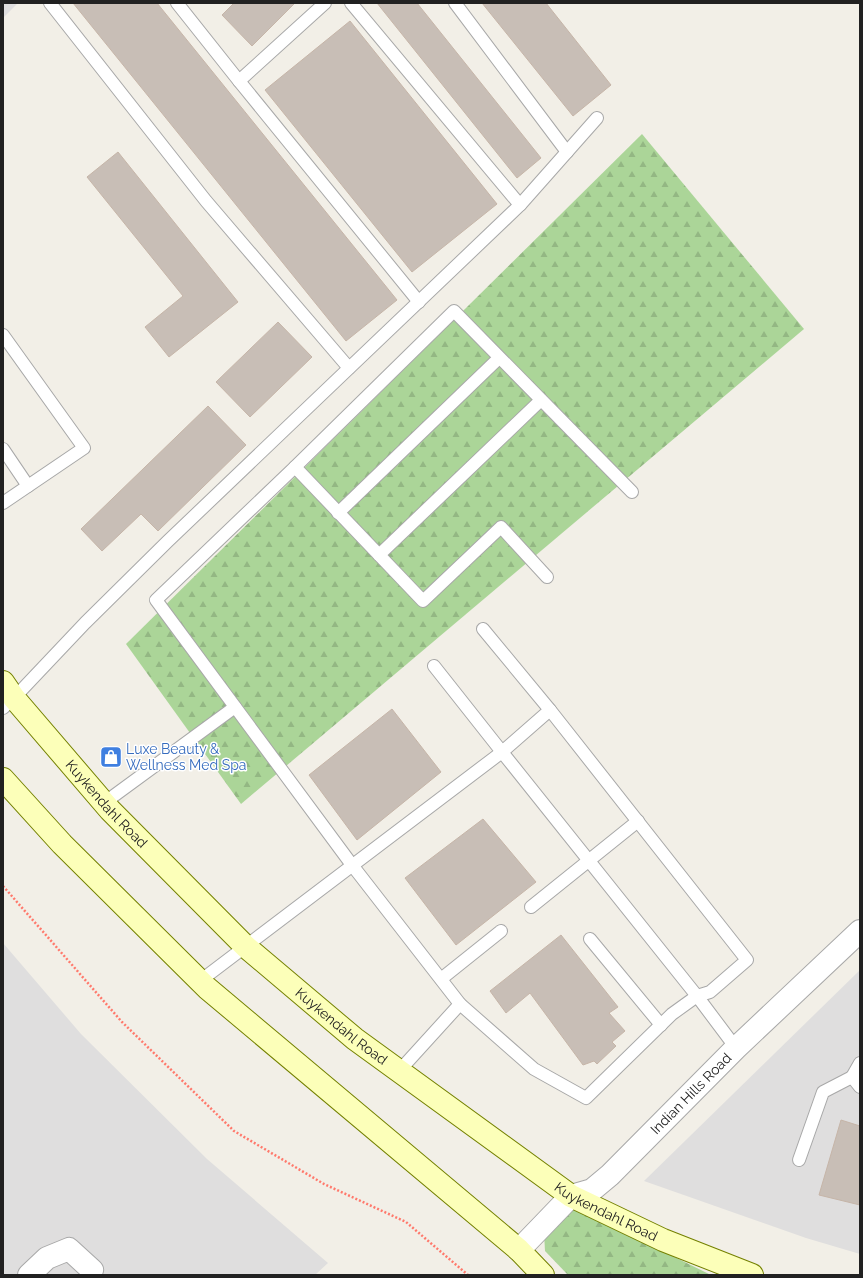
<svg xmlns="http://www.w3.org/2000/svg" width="863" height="1278" font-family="Raleway,sans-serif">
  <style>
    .residential { fill: #dfdede }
    .forest { fill: url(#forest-firs) }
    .building { fill: #c8beb6; stroke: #c6b5a8 }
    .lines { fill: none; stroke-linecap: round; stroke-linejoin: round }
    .service-casing { stroke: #a8a8a8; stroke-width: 14 }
    .minor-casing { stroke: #a8a8a8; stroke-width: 24 }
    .secondary-casing { stroke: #748100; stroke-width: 24 }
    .path { stroke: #ff796c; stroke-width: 2.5; stroke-dasharray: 2 2; stroke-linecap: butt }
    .service { stroke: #fff; stroke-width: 12 }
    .minor { stroke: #fff; stroke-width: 22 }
    .secondary { stroke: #fcffb9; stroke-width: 22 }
    .labels { text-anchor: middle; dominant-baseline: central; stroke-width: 3; stroke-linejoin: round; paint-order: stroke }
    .shop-label { font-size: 14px; fill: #366cbe; stroke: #fff; text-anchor: start }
    .street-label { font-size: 14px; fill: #212121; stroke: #fff }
  </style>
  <defs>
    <pattern id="forest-firs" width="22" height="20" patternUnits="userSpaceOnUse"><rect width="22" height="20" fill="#abd598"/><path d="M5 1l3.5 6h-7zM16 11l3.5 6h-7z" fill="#93b783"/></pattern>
  </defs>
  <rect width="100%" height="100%" fill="#f2efe7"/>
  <!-- residential -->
  <g class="residential">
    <path d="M3,3H18L3,18Z"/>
    <path d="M3,943L81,1034L207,1159L328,1263L315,1275H3Z"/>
    <path d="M860,970V1254L806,1238L644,1181Z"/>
  </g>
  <!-- forest -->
  <g class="forest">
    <path d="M642,134L804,329L241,804L126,644Z"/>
    <path d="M567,1210H579L711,1275H568L545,1251L544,1233Z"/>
  </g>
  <!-- building -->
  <g class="building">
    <path d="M73,3H157L397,300L346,341Z"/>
    <path d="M234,3H295L252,46L222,15Z"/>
    <path d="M377,3H417L541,158L517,178Z"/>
    <path d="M482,3H546L611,85L573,116Z"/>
    <path d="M350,21L497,204L412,272L265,90Z"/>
    <path d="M118,152L238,302L169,357L145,327L183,296L87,177Z"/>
    <path d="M278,322L312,357L250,417L216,382Z"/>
    <path d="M208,406L246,445L158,531L141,514L102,551L81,529Z"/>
    <path d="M392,709L441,772L357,840L309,775Z"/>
    <path d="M483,819L536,882L456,945L405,878Z"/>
    <path d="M561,935L618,1007L609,1013L625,1031L612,1042L616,1046L597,1064L594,1061L583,1065L530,993L506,1013L490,991Z"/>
    <path d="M841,1120L860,1126V1205L819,1195Z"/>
  </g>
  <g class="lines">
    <!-- service casing -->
    <g class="service-casing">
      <g id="service">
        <path d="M50,3L206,201L349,368"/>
        <path d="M177,3L239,81L419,302"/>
        <path d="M351,3L520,205"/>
        <path d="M455,3L567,152"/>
        <path d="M239,81L325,3"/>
        <path d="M3,335L84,448L3,503"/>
        <path d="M3,449L28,486"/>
        <path d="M295,467L454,311L632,492"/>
        <path d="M338,513L499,358"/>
        <path d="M379,555L541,400"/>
        <path d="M547,577L501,527L423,601L295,467L156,600L352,865L460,1004L534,1069L586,1098L672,1014L697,996L710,992L747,960L550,710"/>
        <path d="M434,666L502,752L550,710L483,629"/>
        <path d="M3,708L14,698L85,623L168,541L520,205L597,118"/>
        <path d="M104,803L235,707"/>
        <path d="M531,907L638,821"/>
        <path d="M590,939L661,1025"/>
        <path d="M441,979L501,931"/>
        <path d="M200,981L502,752L697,996L736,1048"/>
        <path d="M860,1063L852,1077L860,1087"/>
        <path d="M400,1070L460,1004"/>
        <path d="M799,1160L823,1092L852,1077"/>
      </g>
    </g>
    <!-- minor casing -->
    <g class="minor-casing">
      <g id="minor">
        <path id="s1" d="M519,1250L571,1196L592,1190L610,1175L736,1048L860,931"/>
        <path d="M29,1275L47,1258L69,1249L92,1270L90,1275"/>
      </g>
    </g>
    <!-- secondary casing -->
    <g class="secondary-casing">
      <g id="secondary">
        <path id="s2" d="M3,682L14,698L110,810L245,946L355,1039L571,1196L663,1240L752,1275"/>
        <path d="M3,779L62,844L207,988L519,1250L543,1275"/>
      </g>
    </g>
    <!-- path -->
    <path class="path" d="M3,886L122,1022L234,1131L324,1184L406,1222L468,1275"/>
    <!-- service -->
    <use href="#service" class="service"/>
    <!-- minor -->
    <use href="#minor" class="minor"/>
    <!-- secondary -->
    <use href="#secondary" class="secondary"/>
  </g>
  <!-- icons -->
  <defs>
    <g id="shop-square" transform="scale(1.15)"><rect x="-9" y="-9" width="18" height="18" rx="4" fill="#3f7fe0" stroke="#fff"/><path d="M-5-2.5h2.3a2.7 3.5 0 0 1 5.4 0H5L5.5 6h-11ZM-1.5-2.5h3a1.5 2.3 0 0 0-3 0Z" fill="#fff"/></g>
  </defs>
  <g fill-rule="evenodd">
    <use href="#shop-square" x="111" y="757"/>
  </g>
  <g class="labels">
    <!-- shop labels -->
    <g class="shop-label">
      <text x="126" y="749">Luxe Beauty &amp;<tspan x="126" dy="16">Wellness Med Spa</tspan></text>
    </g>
    <!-- street labels -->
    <g class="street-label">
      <text stroke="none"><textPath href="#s2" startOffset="160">Kuykendahl Road</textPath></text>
      <text stroke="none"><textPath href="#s2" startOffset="484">Kuykendahl Road</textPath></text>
      <text stroke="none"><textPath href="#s1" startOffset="235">Indian Hills Road</textPath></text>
      <text stroke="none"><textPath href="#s2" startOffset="808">Kuykendahl Road</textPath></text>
    </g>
  </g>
  <!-- border -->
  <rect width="863" height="1278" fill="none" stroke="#212121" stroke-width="8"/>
</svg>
